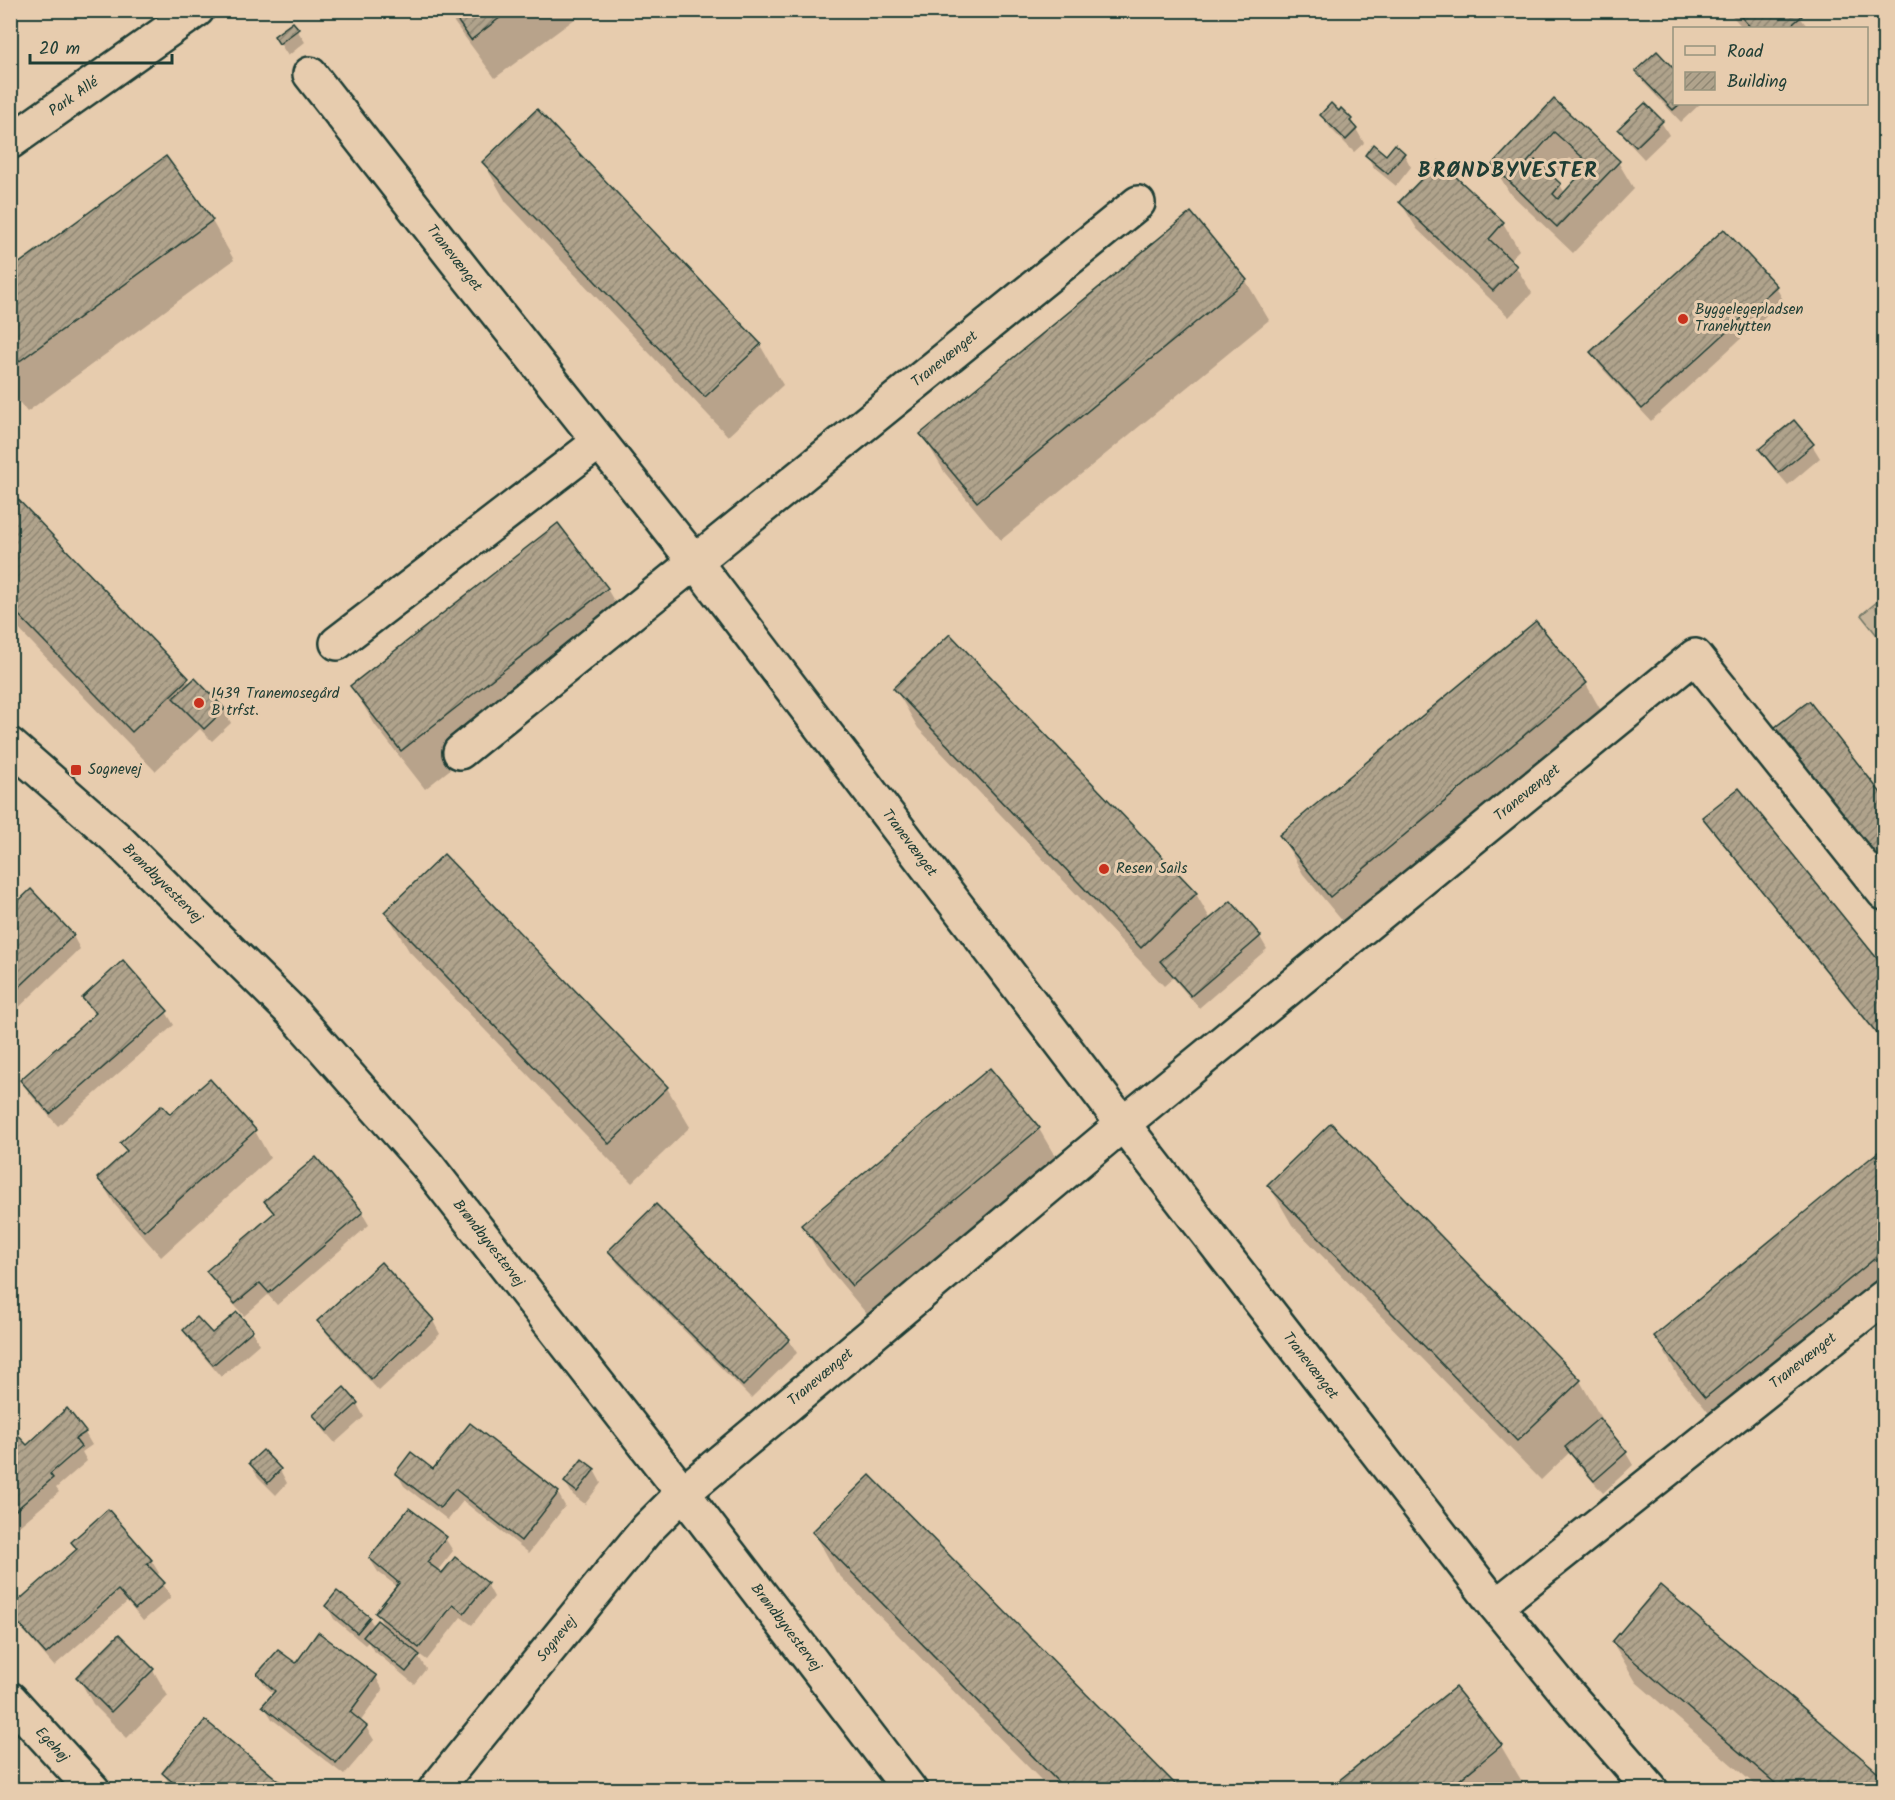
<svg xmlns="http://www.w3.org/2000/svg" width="1895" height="1800" font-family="Kalam,sans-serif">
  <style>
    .grass { fill: url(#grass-tufts); stroke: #727867; stroke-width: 1.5 }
    .shadow { fill: #0003; fill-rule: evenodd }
    .building { fill: url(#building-hatch); stroke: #1f3d34; stroke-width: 1.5; fill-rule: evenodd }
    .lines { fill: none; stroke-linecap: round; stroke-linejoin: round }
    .street-casing { stroke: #1f3d34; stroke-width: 38 }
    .secondary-casing { stroke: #1f3d34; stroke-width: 38 }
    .street { stroke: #e7ccae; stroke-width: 33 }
    .secondary { stroke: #e7ccae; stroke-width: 33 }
    .poi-dot { fill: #c8321e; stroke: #e7ccae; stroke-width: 2 }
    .labels { text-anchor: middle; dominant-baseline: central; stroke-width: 6; stroke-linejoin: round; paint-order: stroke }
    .street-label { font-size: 15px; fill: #1f3d34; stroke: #e7ccae }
    .poi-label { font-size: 15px; fill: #1f3d34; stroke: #e7ccae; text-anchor: start }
    .district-label { font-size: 21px; font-weight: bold; letter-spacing: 1.5px; fill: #1f3d34; stroke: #e7ccae }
  </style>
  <defs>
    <pattern id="grass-tufts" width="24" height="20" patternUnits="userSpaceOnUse" patternTransform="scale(1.5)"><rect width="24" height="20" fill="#c6b49a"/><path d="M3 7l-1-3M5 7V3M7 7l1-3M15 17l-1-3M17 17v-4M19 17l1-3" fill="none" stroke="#a0947e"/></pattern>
    <pattern id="building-hatch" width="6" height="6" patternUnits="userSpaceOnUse" patternTransform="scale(1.5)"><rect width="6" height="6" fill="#b0a38c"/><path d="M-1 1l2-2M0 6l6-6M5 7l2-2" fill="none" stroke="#8f8673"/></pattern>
  </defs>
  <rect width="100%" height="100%" fill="#e7ccae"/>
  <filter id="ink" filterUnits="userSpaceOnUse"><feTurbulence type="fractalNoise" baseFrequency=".0167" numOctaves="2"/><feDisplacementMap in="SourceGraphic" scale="12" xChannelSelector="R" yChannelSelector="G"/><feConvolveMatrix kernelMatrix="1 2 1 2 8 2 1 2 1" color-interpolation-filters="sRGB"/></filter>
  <g filter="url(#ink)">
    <!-- grass -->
    <path class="grass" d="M1884,596V644L1861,615Z"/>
    <!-- shadow -->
    <g class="shadow">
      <path d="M445,10H587L495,78Z"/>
      <path d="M1727,10H1795L1808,28H1743Z"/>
      <path d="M297,30L305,42L288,56L276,37Z"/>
      <path d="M1657,53L1674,72V104H1700L1681,122L1645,84L1637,72Z"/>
      <path d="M1554,101L1618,162L1634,189L1573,253L1509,192L1493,165ZM1570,158L1585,171L1565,193L1560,185L1552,178Z"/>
      <path d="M1341,110L1351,120L1364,143L1354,152L1330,128L1322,115L1339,113Z"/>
      <path d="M537,111L760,345L783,385L728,436L506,202L484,163Z"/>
      <path d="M1661,122L1669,135L1644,159L1628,142L1620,129Z"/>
      <path d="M1404,154L1411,167L1396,186L1374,168L1367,155L1386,157Z"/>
      <path d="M166,158L212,221L234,260L27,412L10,390V271Z"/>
      <path d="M1439,163L1503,223L1519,250L1509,260L1516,267L1532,293L1509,317L1417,229L1401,203Z"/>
      <path d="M1191,214L1246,281L1269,320L1001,540L945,473L922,434Z"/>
      <path d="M1776,287L1783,300L1651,421L1599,365L1592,352Z"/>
      <path d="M1812,445L1820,458L1788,485L1769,463L1761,450Z"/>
      <path d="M10,493L191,684L224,710L231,723L212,741L200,729L155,771L10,620Z"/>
      <path d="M607,589L630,628L425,789L375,725L352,686Z"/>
      <path d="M950,636L1196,894L1211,920L1260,937L1267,949L1199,1008L1173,978L1164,986L918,728L895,688Z"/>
      <path d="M1586,684L1608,723L1354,935L1303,874L1281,835Z"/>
      <path d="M1809,703L1884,799V877Z"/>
      <path d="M1739,790L1884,970V1044L1712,830L1704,817Z"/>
      <path d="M10,911L73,936L80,949L10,1016Z"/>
      <path d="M386,912L667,1088L690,1127L632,1183L409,951Z"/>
      <path d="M83,998L166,1012L174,1025L58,1126L29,1093L22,1081L95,1016Z"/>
      <path d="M990,1070L1039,1129L1062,1168L875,1324L826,1265L803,1226Z"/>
      <path d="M209,1081L255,1131L270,1158L161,1257L115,1205L99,1178L127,1153L122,1144L170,1116Z"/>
      <path d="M1884,1149V1309L1729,1437L1678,1376L1656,1337Z"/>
      <path d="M1269,1185L1580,1381L1602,1420L1600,1422L1626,1453L1633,1465L1603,1493L1575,1461L1570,1452L1541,1480L1292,1225Z"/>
      <path d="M266,1201L362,1213L369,1225L277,1305L268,1295L244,1316L216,1284L208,1271L274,1214Z"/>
      <path d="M610,1251L789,1340L797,1353L751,1398L618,1264Z"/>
      <path d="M319,1321H433L440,1334L379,1391L327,1334Z"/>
      <path d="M185,1330L212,1335L252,1331L259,1344L221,1377L192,1343Z"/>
      <path d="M357,1404L364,1417L335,1443L322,1428L315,1415Z"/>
      <path d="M10,1430L27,1447L85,1433L92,1445L82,1452L87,1461L56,1488L59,1492L10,1534Z"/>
      <path d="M263,1452L280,1470L287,1483L276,1495L258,1477L250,1464Z"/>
      <path d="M594,1470L601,1483L585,1504L573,1495L565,1482Z"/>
      <path d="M434,1471L558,1493L565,1506L529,1553L463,1501L448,1520L404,1486L397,1473Z"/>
      <path d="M814,1532L1179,1790H1051L836,1572Z"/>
      <path d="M445,1538L453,1551L437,1571L443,1575L487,1584L494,1597L472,1625L461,1617L427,1660L416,1652L426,1669L414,1684L373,1650L368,1642L365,1645L334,1619L327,1606L369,1618L374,1626L385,1628L377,1613L398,1587L378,1572L370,1559Z"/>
      <path d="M73,1542L151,1560L159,1573L156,1576L163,1584L171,1597L143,1621L127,1602L54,1666L17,1623L10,1612L77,1550Z"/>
      <path d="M1660,1587L1884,1779V1790H1761L1636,1682L1613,1643Z"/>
      <path d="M153,1670L168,1696L127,1738L93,1704L78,1677Z"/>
      <path d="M259,1674L376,1677L383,1690L360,1722L366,1727L374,1740L344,1775L272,1719L264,1706L274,1694L266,1687Z"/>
      <path d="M1501,1746L1524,1785L1518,1790H1330Z"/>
      <path d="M163,1773L288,1790H175L171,1786Z"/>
    </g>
    <!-- building -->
    <g class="building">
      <path d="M450,10H510L471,40Z"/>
      <path d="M1735,10H1797L1802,16L1788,28H1751Z"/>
      <path d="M293,22L299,29L279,44L274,36Z"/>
      <path d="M1657,51L1674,69V104H1680L1673,110L1635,71Z"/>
      <path d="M1554,99L1620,161L1557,227L1492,165ZM1554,132L1590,164L1558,199L1553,194L1561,184L1535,160L1527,168L1524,166Z"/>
      <path d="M1331,103L1339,111L1341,108L1352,119L1350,121L1357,129L1346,140L1320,115Z"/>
      <path d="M1645,103L1663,121L1636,147L1618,129Z"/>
      <path d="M537,109L761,344L705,397L482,162Z"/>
      <path d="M1373,144L1386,155L1395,144L1405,153L1388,174L1365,155Z"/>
      <path d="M166,156L213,220L10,368V270Z"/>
      <path d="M1439,161L1504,222L1489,239L1517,266L1493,291L1399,202Z"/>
      <path d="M1191,212L1247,280L977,502L920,434Z"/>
      <path d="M1724,229L1777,286L1642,409L1590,352Z"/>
      <path d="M1794,420L1814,444L1779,473L1759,449Z"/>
      <path d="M10,491L189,678L132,732L10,606Z"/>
      <path d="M558,523L608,588L401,751L350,686Z"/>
      <path d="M1536,621L1587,683L1330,897L1279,835Z"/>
      <path d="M950,634L1197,893L1141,948L893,688Z"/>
      <path d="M195,678L225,709L204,729L173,698Z"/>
      <path d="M1809,701L1884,797V876L1770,731Z"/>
      <path d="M1739,788L1884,967V1042L1702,817Z"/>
      <path d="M444,854L668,1087L609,1144L384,912Z"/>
      <path d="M31,889L74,935L10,996V909Z"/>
      <path d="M1231,901L1261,936L1191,996L1160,961Z"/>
      <path d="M123,960L168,1011L50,1114L20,1080L96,1013L82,998Z"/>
      <path d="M990,1068L1040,1128L852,1286L801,1225Z"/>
      <path d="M210,1079L256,1130L144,1231L97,1178L127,1151L120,1143L162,1105L170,1114Z"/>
      <path d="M1331,1123L1581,1380L1517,1441L1267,1185Z"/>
      <path d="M1884,1147V1251L1705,1398L1654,1336Z"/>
      <path d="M316,1157L363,1212L269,1293L260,1283L235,1304L206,1271L274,1213L264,1201Z"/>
      <path d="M656,1204L790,1339L743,1386L608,1251Z"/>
      <path d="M381,1262L434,1320L371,1379L317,1321Z"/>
      <path d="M237,1312L253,1330L213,1365L183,1330L197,1317L212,1333Z"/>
      <path d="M344,1387L358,1403L327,1431L313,1415Z"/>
      <path d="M67,1408L86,1432L75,1439L81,1447L50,1474L53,1478L10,1515V1427L27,1445Z"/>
      <path d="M1599,1418L1627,1452L1594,1481L1565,1447Z"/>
      <path d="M470,1423L559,1492L521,1541L455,1489L440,1508L395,1473L411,1452L433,1469Z"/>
      <path d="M263,1450L281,1469L268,1483L249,1463Z"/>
      <path d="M582,1459L595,1469L577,1492L564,1482Z"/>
      <path d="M870,1475L1181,1790H1066L812,1532Z"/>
      <path d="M409,1508L447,1537L427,1562L442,1573L455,1557L488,1583L464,1613L453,1605L419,1648L375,1613L399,1583L369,1558Z"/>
      <path d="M108,1509L152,1560L147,1564L165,1583L135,1609L118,1590L46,1654L10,1614V1608L77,1549L71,1542Z"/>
      <path d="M1660,1585L1884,1777V1790H1783L1612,1642Z"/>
      <path d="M337,1591L370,1617L357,1633L325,1606Z"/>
      <path d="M377,1620L420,1655L406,1672L363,1637Z"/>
      <path d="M318,1632L377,1676L350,1712L367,1726L336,1763L262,1706L275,1691L257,1674L278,1650L296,1663Z"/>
      <path d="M119,1634L154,1669L111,1712L76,1677Z"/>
      <path d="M1455,1687L1502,1745L1447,1790H1327Z"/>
      <path d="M205,1720L290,1790H182L162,1773Z"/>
    </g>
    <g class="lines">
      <!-- street casing -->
      <g class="street-casing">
        <g id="street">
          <path id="s1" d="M310,74L467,275L696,563L1123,1124L1496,1606L1566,1692L1651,1790"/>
          <path d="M337,643L599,442"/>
          <path id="s2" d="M10,745L115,837L293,1013L427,1165L683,1493L910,1790"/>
          <path id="s3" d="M460,752L1138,203"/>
          <path id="s4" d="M1496,1606L1884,1297"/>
          <path id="s5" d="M10,1699L93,1790"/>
          <path id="s6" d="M435,1790L613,1570L647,1529L683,1493L1123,1124L1695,656L1884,893"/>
        </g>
      </g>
      <!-- secondary casing -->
      <g class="secondary-casing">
        <g id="secondary">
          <path id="s7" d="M10,142L197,10"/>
        </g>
      </g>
      <!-- street -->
      <use href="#street" class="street"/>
      <!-- secondary -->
      <use href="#secondary" class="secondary"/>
    </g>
  </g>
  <!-- markers -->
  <g class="poi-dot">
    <circle cx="1683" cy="319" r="6"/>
    <circle cx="199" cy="703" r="6"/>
    <rect x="70" y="764" width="12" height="12" rx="3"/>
    <circle cx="1104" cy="869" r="6"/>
  </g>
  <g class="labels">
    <!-- street labels -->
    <g class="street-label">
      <text stroke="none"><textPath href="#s7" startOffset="78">Park Allé</textPath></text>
      <text stroke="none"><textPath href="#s1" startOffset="234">Tranevænget</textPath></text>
      <text stroke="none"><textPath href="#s3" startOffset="624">Tranevænget</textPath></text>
      <text stroke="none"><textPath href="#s6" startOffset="1484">Tranevænget</textPath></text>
      <text stroke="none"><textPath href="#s1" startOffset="975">Tranevænget</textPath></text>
      <text stroke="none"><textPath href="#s2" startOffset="206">Brøndbyvestervej</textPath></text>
      <text stroke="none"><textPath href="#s2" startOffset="692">Brøndbyvestervej</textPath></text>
      <text stroke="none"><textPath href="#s4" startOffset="393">Tranevænget</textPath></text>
      <text stroke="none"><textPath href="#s1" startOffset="1634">Tranevænget</textPath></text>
      <text stroke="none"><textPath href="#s6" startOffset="567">Tranevænget</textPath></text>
      <text stroke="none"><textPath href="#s2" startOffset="1178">Brøndbyvestervej</textPath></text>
      <text stroke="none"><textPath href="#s6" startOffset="194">Sognevej</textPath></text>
      <text stroke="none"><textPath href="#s5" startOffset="62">Egehøj</textPath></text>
    </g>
    <!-- poi labels -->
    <g class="poi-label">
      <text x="1695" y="310">Byggelegepladsen<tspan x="1695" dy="17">Tranehytten</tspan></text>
      <text x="211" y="694">1439 Tranemosegård<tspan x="211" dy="17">B trfst.</tspan></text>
      <text x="88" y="770">Sognevej</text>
      <text x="1116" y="869">Resen Sails</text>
    </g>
    <!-- district labels -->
    <g class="district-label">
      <text x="1508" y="171">BRØNDBYVESTER</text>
    </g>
  </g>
  <!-- margin -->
  <rect width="1895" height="1800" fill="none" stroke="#e7ccae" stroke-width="36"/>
  <rect x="18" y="18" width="1859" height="1764" fill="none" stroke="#1f3d34" stroke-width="2" filter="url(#ink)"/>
  <!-- legend -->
  <rect x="1673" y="27" width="195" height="78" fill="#e7ccae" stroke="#97937d" stroke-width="1.5"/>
  <rect x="1685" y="46" width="30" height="9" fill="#e7ccae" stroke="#97937d" stroke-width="1.5"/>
  <text x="1727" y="57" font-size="18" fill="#1f3d34">Road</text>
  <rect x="1685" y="72" width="30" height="18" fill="url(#building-hatch)" stroke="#97937d" stroke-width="1.5"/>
  <text x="1727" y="87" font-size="18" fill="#1f3d34">Building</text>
  <!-- scale -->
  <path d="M30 54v9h142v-9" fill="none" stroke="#1f3d34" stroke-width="3"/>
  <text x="39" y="54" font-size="18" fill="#1f3d34" stroke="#e7ccae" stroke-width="4.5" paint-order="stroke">20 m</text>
</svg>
